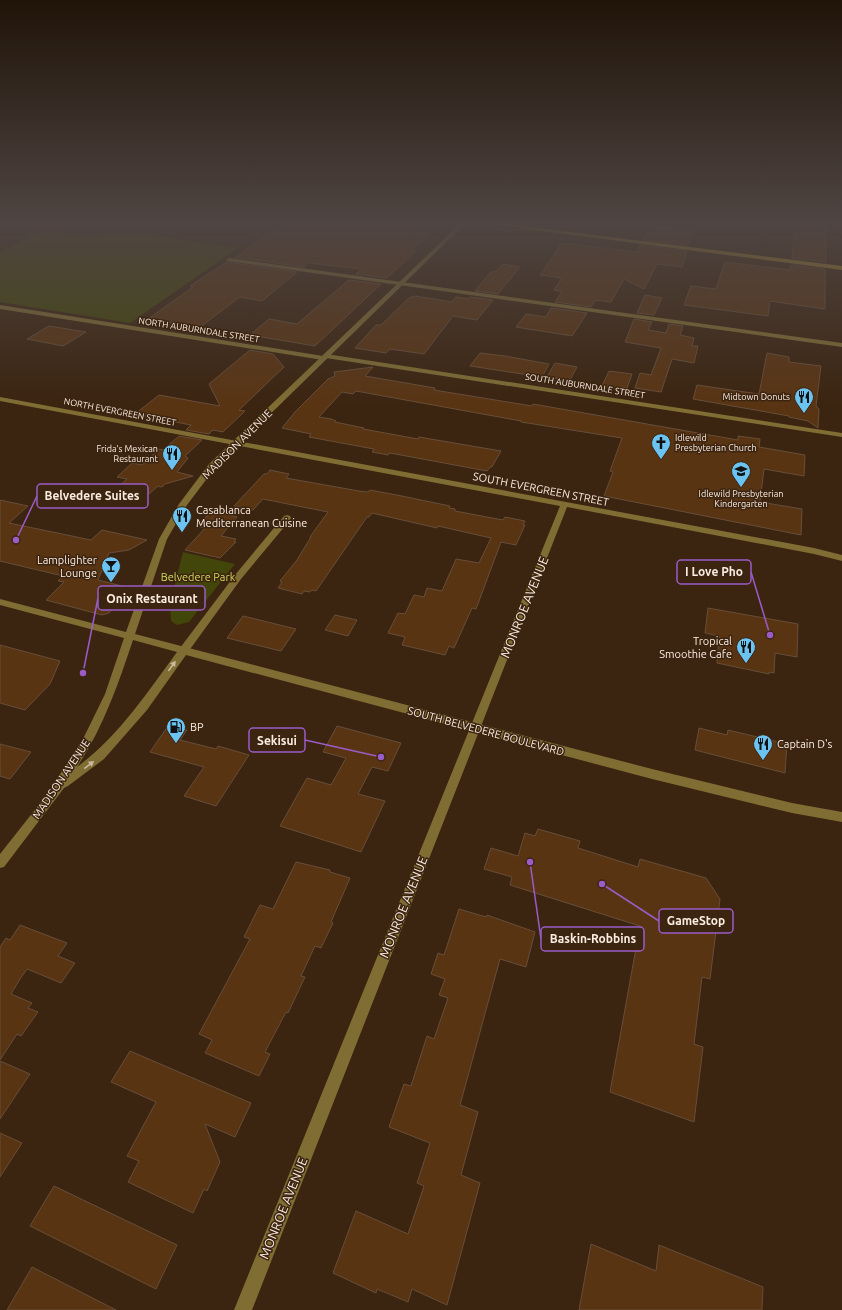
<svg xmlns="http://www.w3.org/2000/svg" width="842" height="1310" font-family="Ubuntu,sans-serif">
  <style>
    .green { fill: #43460a }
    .building { fill: #593413; stroke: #674e39 }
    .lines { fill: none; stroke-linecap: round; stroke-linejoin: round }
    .minor { fill: #806d34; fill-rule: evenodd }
    .tertiary { fill: #806d34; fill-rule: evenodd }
    .secondary { fill: #b1922d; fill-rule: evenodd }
    .oneway { fill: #cab99c }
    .labels { text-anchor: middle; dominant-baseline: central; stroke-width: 3; stroke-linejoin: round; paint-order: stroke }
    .far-street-label { font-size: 9px; fill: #fcece1; stroke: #3b2410 }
    .far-poi-label { font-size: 9px; fill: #fcece1; stroke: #3b2410; text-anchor: end }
    .street-label { font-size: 11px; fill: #fcece1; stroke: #3b2410 }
    .poi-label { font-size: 11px; fill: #fcece1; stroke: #3b2410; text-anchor: start }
    .park-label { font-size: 11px; fill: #d4da5e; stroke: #3b2410 }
    .near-street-label { font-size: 13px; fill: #fcece1; stroke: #3b2410 }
    .leader { fill: none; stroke: #9b5cc8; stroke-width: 1.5 }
    .callout-dot { fill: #9b5cc8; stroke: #3b2410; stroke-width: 1.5 }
    .callout { fill: #3b2410; stroke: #9b5cc8; stroke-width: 1.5 }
    .callout-label { font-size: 12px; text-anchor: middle; font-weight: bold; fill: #fcece1 }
  </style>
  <rect width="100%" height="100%" fill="#3b2410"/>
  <!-- green -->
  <g class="green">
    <path d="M47,231L88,237L111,234H145L238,248L130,323L0,302V252L33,235Z"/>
    <path d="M183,552L235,564L189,622L177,625L171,621L170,604Z"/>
  </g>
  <!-- building -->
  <g class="building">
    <path d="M287,221H397L418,224L409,232L429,234L411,250L416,251L387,278L356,274L361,269L309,263L304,267L235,257Z"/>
    <path d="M796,221L826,222V262L792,258Z"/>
    <path d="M650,226L693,231L688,245L643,240Z"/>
    <path d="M562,243L637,252L640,245L687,251L682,267L657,264L644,289L624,279L611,302L595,300L591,307L555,302L562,292L554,290L562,278L540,275Z"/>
    <path d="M227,262L297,272L262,301L240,297L200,327L148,319L193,287L190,286Z"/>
    <path d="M725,262L790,270L791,265L825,269V309L770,301L768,316L684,305L691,286L716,289Z"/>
    <path d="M503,264L520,267L498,294L475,291L491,272L496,271Z"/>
    <path d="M349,280L381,284L315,346L250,335L269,319L297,324Z"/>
    <path d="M645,295L662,298L654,315L637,313Z"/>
    <path d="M415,296L452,302L456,297L468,299L470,297L493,300L477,320L453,316L424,354L390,349L386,353L355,348L376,325H381L409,298Z"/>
    <path d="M551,308L587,313L572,336L516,327L526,314L546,317Z"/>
    <path d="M634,319L652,322L648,330L666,333L669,324L683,326L680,335L694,338L692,346H698L694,363L672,359L661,392L635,388L640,373L651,375L661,348L625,342Z"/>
    <path d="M49,326L86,332L63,346L27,339Z"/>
    <path d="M250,350L273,354L284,367L239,410L245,411L223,432L213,430L209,434L186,430L191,425L135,414L159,395L220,406L209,384Z"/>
    <path d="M480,353L505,356L549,364L542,377L470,366Z"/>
    <path d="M767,353L789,357V362L821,366L816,406L819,409L818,428L808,421L789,417V416L693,399L697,385L759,394Z"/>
    <path d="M555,363L577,367L570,380L547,377Z"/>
    <path d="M373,367L365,376L435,388L434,390L477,397L532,406L533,404L738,440V436L760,439L759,447L805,455L804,476L764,469L760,502L802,509L801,535L604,496L613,472L610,471L622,438L521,422V421L356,391L353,394L342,392L319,417L331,419L336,421L335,422L364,428L363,429L418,439L419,437L501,451L492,467H490L487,471L390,453L388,455L372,452L374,449L309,437L311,434L282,428L295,412L328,379L335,376L334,372Z"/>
    <path d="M609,371L632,374L627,388L621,387L620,389L602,386Z"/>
    <path d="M179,436L202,440L185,456L188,458L177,472L193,476L165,484L162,487L158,486L149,494L118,487L127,479L117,477L132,463L142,465L159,449L163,450Z"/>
    <path d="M270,470L289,474L286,478L359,491L368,492L370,490L397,495L450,506L449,508L455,509V511L503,520L505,517L525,521L523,525H525L516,545L501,542L476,609L472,608L454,648L449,646L445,655L402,645L405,637L388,633L398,613L405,614L414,595L424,597L427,588L442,591L456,559L479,563L491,538L438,526L437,528L372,513L369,517H367L316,591L312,590L310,592L304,591L302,594L278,588L282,582L280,581L297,560L311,537H310L328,512L263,499L253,510L234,506L264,474H267Z"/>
    <path d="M0,500L28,506L9,523L91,540L102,530L147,540L129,550L109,553L98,580L122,586L113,601L115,606L109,613L102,615L46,600L64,582L58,581L63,576L0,561Z"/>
    <path d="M212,511L237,517L221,536L236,539L234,542H236L220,558L185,550L205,528L197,526Z"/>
    <path d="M708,608L798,624L797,657L775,653L774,673L769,672V674L717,663L719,636L705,633Z"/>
    <path d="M335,615L357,620L348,636L325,630Z"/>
    <path d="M243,616L296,629L281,651L227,638Z"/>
    <path d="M0,645L60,661L50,684L25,710L0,703Z"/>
    <path d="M168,726L187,730L180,740L216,749L218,746L249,755L216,806L184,796L204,767L150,752Z"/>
    <path d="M337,726L401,743L388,771L372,767L358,794L385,801L361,852L280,826L307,778L331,785L346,758L323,752Z"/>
    <path d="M699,728L727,735L728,730L787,744L785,773L695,750Z"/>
    <path d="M0,744L31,752L10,779L0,776Z"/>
    <path d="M538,829L580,841L578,848L638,867L640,859L706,878L720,899L710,979L702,977L694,1044L703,1047L694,1122L610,1092L640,926L510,885L512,877L484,869L491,848L518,856L525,833L535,836Z"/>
    <path d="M296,862L330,870V872L350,878L331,922L333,923L321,948L315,946L301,976L305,977L288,1013L286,1012L265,1052L270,1054L259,1076L205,1053L212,1040L199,1034L250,939L244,937L260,905L273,909Z"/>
    <path d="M459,909L486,917L487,915L535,932L526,967L500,959L460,1105L478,1112L461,1175L480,1183L447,1305L412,1289L408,1302L377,1289L376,1293L333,1273L356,1211L408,1234L424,1186L417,1183L430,1143L389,1127L404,1084L411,1086L427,1036L434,1039L446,1004L448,998L439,995L445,979L431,974L438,953L444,955Z"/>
    <path d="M20,925L67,943L58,956L75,963L61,983L27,969L20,979L11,994L32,1003L28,1008L38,1012L21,1036L17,1034L0,1060V947L6,938L10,940Z"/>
    <path d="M130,1051L251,1103L235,1137L205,1124L220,1162L207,1191L204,1189L193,1213L128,1182L139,1161L127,1156L156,1102L111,1082Z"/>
    <path d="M0,1061L30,1074L0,1119Z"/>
    <path d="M0,1133L22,1143L0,1177Z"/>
    <path d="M54,1186L177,1245L156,1289L30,1226Z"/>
    <path d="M591,1244L656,1271L659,1245L763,1287L762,1310H579Z"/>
    <path d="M32,1267L116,1310H7Z"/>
  </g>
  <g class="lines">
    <!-- minor -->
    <g class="minor">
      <path d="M229,258L842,343V347L227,261L226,260Z"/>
      <path d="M0,305L323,356L326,354L842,433V437L326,358L323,360L0,309Z"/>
      <path d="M0,397L814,548L842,555V561L814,554L567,507L252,1310H234L560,506L0,401Z"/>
      <path d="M287,515L290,516L291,518L290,520L241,579L188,652H180L179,650L180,648L235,575L284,516Z"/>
    </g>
    <!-- tertiary -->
    <path class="tertiary" d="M463,221H468L215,468L187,505L167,539L135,634L652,769L792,803L842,812V822L792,813L652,779L186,655L147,710L104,759L68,786L64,788L4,867L0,868V854L45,797L82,741L105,694L124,638L0,605V599L126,632L159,539L179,504L209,464ZM133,640L177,652C147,693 118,737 77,767C103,728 118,685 133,640Z"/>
    <!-- secondary -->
    <path class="secondary" d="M465,221H482L842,266V270Z"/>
  </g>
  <!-- one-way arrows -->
  <defs><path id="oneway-solid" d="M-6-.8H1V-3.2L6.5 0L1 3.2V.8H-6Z"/></defs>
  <g class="oneway">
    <use href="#oneway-solid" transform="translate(172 666) rotate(-54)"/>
    <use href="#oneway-solid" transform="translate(89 765) rotate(-37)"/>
  </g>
  <!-- sky -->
  <linearGradient id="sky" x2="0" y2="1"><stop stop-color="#201409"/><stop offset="0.55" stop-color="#4f4542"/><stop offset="1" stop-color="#4f4542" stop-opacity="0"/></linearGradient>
  <rect width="842" height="405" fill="url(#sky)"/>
  <!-- icons -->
  <defs>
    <g id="restaurant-pin" transform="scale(1)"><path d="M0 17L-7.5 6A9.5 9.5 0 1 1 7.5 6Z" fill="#6ac3f1" stroke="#3b2410"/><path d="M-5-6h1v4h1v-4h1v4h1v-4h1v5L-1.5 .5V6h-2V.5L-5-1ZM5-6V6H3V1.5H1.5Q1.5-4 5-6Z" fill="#111"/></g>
    <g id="church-pin" transform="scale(1)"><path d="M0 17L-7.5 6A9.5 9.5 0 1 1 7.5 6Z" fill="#6ac3f1" stroke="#3b2410"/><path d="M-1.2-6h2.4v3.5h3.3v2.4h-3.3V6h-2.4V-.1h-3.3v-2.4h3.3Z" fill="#111"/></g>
    <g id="school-pin" transform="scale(1)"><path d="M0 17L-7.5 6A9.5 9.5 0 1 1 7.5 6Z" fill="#6ac3f1" stroke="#3b2410"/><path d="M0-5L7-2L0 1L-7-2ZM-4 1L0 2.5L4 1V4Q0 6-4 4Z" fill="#111"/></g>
    <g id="bar-pin" transform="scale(1)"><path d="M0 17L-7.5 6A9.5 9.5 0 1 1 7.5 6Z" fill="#6ac3f1" stroke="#3b2410"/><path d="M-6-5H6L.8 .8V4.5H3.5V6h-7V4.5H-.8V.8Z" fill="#111"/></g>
    <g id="fuel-pin" transform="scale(1)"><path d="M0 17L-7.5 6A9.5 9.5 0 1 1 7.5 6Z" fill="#6ac3f1" stroke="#3b2410"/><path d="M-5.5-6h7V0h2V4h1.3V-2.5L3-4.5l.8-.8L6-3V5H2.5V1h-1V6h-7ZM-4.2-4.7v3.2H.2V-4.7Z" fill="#111"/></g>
  </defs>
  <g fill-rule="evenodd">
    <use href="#restaurant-pin" x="804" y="397"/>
    <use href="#church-pin" x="661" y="443"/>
    <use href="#restaurant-pin" x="172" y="454"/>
    <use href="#school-pin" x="741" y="471"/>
    <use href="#restaurant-pin" x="182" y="516"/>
    <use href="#bar-pin" x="111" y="566"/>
    <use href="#restaurant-pin" x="746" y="647"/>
    <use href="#fuel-pin" x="176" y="727"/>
    <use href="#restaurant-pin" x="763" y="744"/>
  </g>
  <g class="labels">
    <!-- far-street labels -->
    <g class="far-street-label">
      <text transform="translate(199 330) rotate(9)">NORTH AUBURNDALE STREET</text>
      <text transform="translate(585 386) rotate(9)">SOUTH AUBURNDALE STREET</text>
      <text transform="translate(120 412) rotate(11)">NORTH EVERGREEN STREET</text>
    </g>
    <!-- far-poi labels -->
    <g class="far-poi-label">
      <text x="790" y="397">Midtown Donuts</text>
      <text x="675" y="438" text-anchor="start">Idlewild<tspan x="675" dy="10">Presbyterian Church</tspan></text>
      <text x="158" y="449">Frida's Mexican<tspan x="158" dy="10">Restaurant</tspan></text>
      <text x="741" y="494" text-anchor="middle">Idlewild Presbyterian<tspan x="741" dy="10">Kindergarten</tspan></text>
    </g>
    <!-- street labels -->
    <g class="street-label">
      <text transform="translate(237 444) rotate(-45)">MADISON AVENUE</text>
      <text transform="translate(541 489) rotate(11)">SOUTH EVERGREEN STREET</text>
      <text transform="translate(486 731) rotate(15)">SOUTH BELVEDERE BOULEVARD</text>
      <text transform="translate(61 779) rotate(-56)">MADISON AVENUE</text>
    </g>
    <!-- poi labels -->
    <g class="poi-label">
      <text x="196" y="510">Casablanca<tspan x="196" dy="13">Mediterranean Cuisine</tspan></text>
      <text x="97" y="560" text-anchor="end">Lamplighter<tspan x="97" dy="13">Lounge</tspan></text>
      <text x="732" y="641" text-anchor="end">Tropical<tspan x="732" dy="13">Smoothie Cafe</tspan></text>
      <text x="190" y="727">BP</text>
      <text x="777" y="744">Captain D's</text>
    </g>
    <!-- park labels -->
    <g class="park-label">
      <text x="198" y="577">Belvedere Park</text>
    </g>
    <!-- near-street labels -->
    <g class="near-street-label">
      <text transform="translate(524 607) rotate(-68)">MONROE AVENUE</text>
      <text transform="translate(403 907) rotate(-68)">MONROE AVENUE</text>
      <text transform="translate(283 1208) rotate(-68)">MONROE AVENUE</text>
    </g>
  </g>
  <!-- callouts -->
  <path class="leader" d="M16 540L37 496M770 635L751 572M83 673L98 598M381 757L305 740M602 884L659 921M530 862L541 939"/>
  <g class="callout-dot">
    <circle cx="16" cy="540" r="4"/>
    <circle cx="770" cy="635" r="4"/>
    <circle cx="83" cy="673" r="4"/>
    <circle cx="381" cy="757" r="4"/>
    <circle cx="602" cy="884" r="4"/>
    <circle cx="530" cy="862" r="4"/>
  </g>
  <g class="callout">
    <rect x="37" y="484" width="111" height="24" rx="4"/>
    <rect x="677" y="560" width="74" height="24" rx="4"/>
    <rect x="98" y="586" width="107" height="24" rx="4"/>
    <rect x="249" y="728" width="56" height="24" rx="4"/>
    <rect x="659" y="909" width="74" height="24" rx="4"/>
    <rect x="541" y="927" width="103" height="24" rx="4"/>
  </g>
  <g class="callout-label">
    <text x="92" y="500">Belvedere Suites</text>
    <text x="714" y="576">I Love Pho</text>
    <text x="152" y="603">Onix Restaurant</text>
    <text x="277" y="745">Sekisui</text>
    <text x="696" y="925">GameStop</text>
    <text x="593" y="943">Baskin-Robbins</text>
  </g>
</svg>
